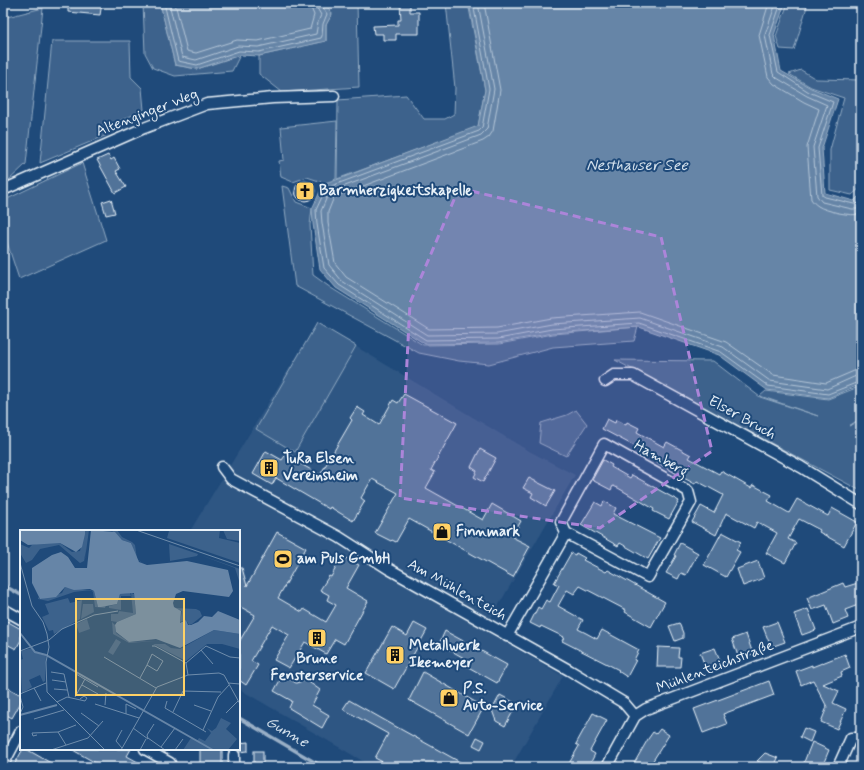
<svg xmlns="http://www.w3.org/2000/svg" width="864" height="770" font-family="Mynerve,sans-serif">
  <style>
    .built { fill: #2e5683 }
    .green { fill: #3c628c; stroke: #92aac2 }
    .water { fill: #6685a7; stroke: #9ab0c7 }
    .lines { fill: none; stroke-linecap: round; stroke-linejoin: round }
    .shore { stroke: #b4c6d8; stroke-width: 1 }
    .stream { stroke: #9ab0c7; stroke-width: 3.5 }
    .building { fill: #517399; stroke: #e8f1f8 }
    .street-casing { stroke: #e8f1f8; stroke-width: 13 }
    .street { stroke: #1f4a7a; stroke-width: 10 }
    .marked { fill: #ac85d9; fill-opacity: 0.2; stroke: #ac85d9; stroke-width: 3; stroke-dasharray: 8 5; stroke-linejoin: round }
    .labels { text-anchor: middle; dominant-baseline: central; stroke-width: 4; stroke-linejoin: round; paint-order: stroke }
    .street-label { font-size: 15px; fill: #e8f1f8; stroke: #1f4a7a }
    .poi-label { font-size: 15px; font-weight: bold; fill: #e8f1f8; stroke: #1f4a7a; text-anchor: start }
    .water-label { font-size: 16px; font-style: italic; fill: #d4e1ec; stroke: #1f4a7a }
    .inset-river { fill: none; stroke: #6685a7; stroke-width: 2 }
    .inset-road { fill: none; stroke: #6f8dac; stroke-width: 1 }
    .view { fill: #ffd166; fill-opacity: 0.15; stroke: #ffd166; stroke-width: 2 }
    .inset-edge { fill: none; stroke: #e8f1f8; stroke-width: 2 }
  </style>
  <rect width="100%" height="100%" fill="#1f4a7a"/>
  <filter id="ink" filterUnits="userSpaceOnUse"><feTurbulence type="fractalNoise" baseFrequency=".025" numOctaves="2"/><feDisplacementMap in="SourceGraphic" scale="8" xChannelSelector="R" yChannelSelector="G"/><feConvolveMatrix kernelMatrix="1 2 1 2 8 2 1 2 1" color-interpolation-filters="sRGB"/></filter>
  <g filter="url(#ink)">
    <!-- built -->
    <path class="built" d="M317,323L527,450L575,475L484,630L563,676L511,767H373L239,689V531H190Z"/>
    <!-- green -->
    <g class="green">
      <path d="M143,3H160L175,65L197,69L240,55L232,71L175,76L153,68L145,53Z"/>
      <path d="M326,3H357L359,87L282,92L259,74V56L326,41V25L332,14Z"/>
      <path d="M446,3H468L485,90L478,127L337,179L338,100L406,95L424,119H445L454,114L455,88Z"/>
      <path d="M788,3H808L794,50L780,49L776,36Z"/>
      <path d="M43,8L26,164L7,182L3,183V18Z"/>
      <path d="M52,41H130L131,77L142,88L144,110L108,126L107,135L40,163Z"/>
      <path d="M801,70L816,79L861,80V187L852,195L830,190V150L844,98L811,87L789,74Z"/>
      <path d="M337,121L336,179L325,183L307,177L293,182L281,177L279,161L284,160L281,127Z"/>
      <path d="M82,163L106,240L19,279L3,230V201Z"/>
      <path d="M282,186L289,188L296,202L312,208L310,225L313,275L331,288L423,345L499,344L553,334L638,327L634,341L553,347L489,364L459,361L419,353L295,286Z"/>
      <path d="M317,323L356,346L295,452L256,429Z"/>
      <path d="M615,360L713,361L760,397L818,416L760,396L766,391L828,399L861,386V418L849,426L861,419V491Z"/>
      <path d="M576,410L587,424L566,456L539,443L541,423L567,415Z"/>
    </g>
    <!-- water -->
    <g class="water">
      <path d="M160,3H326L332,14L326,25V41L259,56L240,55L197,69L175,65Z"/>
      <path d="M469,3H785L774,35L781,71L811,88L838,99L822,148L825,193L854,201L861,194V384L828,398L767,390L719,355L639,327L553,333L498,343L425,344L336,288L320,269L313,224L312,209L323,185L478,126L485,90Z"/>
    </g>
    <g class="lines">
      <!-- shore -->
      <g class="shore">
        <path d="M164,3L178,61L197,65L239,51L259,52L321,38L322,36L323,24L327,14L322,6V3"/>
        <path d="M169,3L182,57L196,60L238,46L258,47L316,34L318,22L321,15L317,8V3"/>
        <path d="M175,3L187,51L196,53L237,40L258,41L310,29L314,15L311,8V3"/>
        <path d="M473,3L489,89L482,128L479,131L326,188L316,210L317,224L324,268L339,285L426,340L498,339L552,329L639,323L721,352L768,386L828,394L861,381"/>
        <path d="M478,3L494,89L487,129L481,135L329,192L321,211L322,223L329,265L342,281L427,335L497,334L552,324L640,318L723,347L770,381L827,389L856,376H861"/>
        <path d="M484,3L500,90L493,131L489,137L483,141L334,197L328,212V223L335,263L346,277L429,329L497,328L551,318L640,312L726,342L773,375L826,383L854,371L861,370"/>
        <path d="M769,3L759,35L768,77L774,84L804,102L819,109L807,147L811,199C813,202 815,204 818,206C825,211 852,217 861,214"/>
        <path d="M776,3L765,35L773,74L777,78L807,96L827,105L813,147L817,196L822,202L852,209H857L861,207"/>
        <path d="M781,3L770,35L778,72L809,92L833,102L818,148L822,195L825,197L854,204H857L861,200"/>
      </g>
      <!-- stream -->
      <g class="stream">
        <path d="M3,585L21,595"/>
        <path d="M239,718L323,767"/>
      </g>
    </g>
    <!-- building -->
    <g class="building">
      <path d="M68,3H102L100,15L68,12Z"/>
      <path d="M400,3H410V12H419V34H396V40H383V34H374L373,26L398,25V20H401Z"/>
      <path d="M108,155L111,160L114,158L120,169L116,171L126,187L115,193L97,160Z"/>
      <circle cx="305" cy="191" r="10"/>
      <path d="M111,199L115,213L106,215L102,202Z"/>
      <path d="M404,394L457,423L431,470L435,472L426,488L483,520L492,504L521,521L512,537L530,546L513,577L409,519L396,542L392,540L391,541L375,533L398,493L372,479L361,498L365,501L353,521L330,507L329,509L276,478L272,485L253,474L266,451L282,460L287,453L295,458L294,460L320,475L352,420L350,418L357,407L365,412L363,415L379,425L393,400L398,403Z"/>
      <path d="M607,419L615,423L616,420L626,425L627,422L639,428L637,432L664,447L667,442L691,455L689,458L719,474L721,471L751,488L753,485L772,495L768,501L789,513L797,499L828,516L832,508L857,522L844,546L819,532L820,530L799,519L788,539L796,543L785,563L766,553L777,533L757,522L754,528L726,513L716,535L692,522L701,506L714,513L723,495L697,481L695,484L680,476L653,460L655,457L602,429Z"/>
      <path d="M480,449L496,458L483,482L474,477L477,471L471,467Z"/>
      <path d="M603,460L612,465L611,467L630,478L632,475L679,501L669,519L653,511L654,509L618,488L613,486L611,490L592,480Z"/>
      <path d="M529,478L555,491L546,506L531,497L533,493L523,488Z"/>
      <path d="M604,501L616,508L613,514L660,538L648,559L620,543L618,546L581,525L595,502L602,506Z"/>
      <path d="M277,532L306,548L278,598L302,612L304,609L326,622L336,605L327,600L329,595L320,590L329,576L331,577L342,556L359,565L346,588L368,601L344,644L335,639L326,654L305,642L289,668L274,660L289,635L272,625L251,661L258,665L246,685L239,680V642L255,615L239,606V568H242L247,586Z"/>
      <path d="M722,532L741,542L736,550L740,552L726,577L704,565Z"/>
      <path d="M680,543L698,553L686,575L681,573L678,579L666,573L676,556L674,555Z"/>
      <path d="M571,553L575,555L576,553L585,558L583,560L606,572L608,570L665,602L651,627L625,612L626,610L580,586L574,594L567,590L558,606L583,620L578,629L586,633L597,639L602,630L639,650L634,660H636L627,677L618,671L619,670L562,641L564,637L541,626L540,628L530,623L538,607L541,609L546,600L550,602L559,585L554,583Z"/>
      <path d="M758,561L764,578L743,586L737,569Z"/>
      <path d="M861,582V604L845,610L848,618L833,624L826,605L812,610L807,598L843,583L845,587Z"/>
      <path d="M808,609L816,630L802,635L794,614Z"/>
      <path d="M3,619L21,629V640L16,649L3,642Z"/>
      <path d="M777,622L785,642L771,647L763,627Z"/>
      <path d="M414,623L427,630L394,689L366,673L392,627L407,636Z"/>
      <path d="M679,623L683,633V638L675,641L669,626Z"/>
      <path d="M445,631L507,665L497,683L461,663L464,658L439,644Z"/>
      <path d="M746,634L753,654L739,659L732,639Z"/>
      <path d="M658,647L679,648L678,657H681L680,667H657Z"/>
      <path d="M715,648L722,665L707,671L700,653Z"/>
      <path d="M845,654L850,668L841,672L842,676L823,684L839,691L833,703L846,709L837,729L821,722L827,707L813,680L801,685L796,671L812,665V667Z"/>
      <path d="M423,672L484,707L469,734L409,700Z"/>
      <path d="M283,675L296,683L306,680L320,690L312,705L329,715L322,728L289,708L292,701L274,691Z"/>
      <path d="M769,681L774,695L723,714L727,724L703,733L694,709Z"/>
      <path d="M3,685L21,695V702L12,718L3,713Z"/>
      <path d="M500,695L517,704L505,726L496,721L492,710Z"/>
      <path d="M349,700L393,725L469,767H392L375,758L388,734L343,709Z"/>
      <path d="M593,713L607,720L590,751L595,754L592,760L588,767H567L579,746L576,744Z"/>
      <path d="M804,728L814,732L810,742L800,737Z"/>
      <path d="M660,729L669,735L649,767H632L648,739L653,732L656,734Z"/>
      <path d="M477,737L485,741L481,749L473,745Z"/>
      <path d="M248,742V751L239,752V743Z"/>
      <path d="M812,742L829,750L822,767H816L804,762Z"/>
      <path d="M23,749H26L58,767H13Z"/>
      <path d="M71,749H131L127,756L147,767H103Z"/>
      <rect x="200" y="749" width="22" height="18"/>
      <rect x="254" y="751" width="9" height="14"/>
      <path d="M765,753L778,758L774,767H771L757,761Z"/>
    </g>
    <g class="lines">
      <!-- street casing -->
      <g class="street-casing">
        <g id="street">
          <path d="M3,190L144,128L207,104L273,98L334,96"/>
          <path d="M605,381L614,375H633L801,467L861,504"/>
          <path d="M222,467L231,479L339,537L389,569L569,670L624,703L635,716"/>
          <path d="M3,609L21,619"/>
          <path d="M507,636L566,533L648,577L691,502L688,491L604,444L561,522L566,533"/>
          <path d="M145,749L170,763"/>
          <path d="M3,765L21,731"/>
          <path d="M234,767V755"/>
          <path d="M607,767L635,716L646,709L861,627"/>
          <path d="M838,767L851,738H861"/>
        </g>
      </g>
      <!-- street -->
      <use href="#street" class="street"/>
    </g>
  </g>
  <!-- marked area -->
  <path class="marked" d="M459,188L661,237L712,451L600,528L400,498L410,303Z"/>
  <!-- icons -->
  <defs>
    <g id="church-square" transform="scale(1)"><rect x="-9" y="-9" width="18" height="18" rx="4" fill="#ffd166" stroke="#1f4a7a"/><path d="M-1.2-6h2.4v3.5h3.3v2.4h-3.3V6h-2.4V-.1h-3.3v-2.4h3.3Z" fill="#111"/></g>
    <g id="building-square" transform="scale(1)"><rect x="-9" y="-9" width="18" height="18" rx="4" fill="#ffd166" stroke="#1f4a7a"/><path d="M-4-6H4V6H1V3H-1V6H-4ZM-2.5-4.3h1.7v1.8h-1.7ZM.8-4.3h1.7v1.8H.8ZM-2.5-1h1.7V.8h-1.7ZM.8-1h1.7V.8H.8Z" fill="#111"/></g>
    <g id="shop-square" transform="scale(1)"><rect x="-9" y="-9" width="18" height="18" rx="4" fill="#ffd166" stroke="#1f4a7a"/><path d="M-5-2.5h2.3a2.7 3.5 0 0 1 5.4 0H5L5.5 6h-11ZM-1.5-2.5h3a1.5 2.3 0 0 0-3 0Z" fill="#111"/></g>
    <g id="stadium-square" transform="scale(1)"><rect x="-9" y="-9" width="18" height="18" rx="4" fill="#ffd166" stroke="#1f4a7a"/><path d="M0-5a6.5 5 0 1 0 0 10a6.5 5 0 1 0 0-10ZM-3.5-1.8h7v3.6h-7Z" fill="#111"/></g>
  </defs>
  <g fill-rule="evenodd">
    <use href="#church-square" x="305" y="191"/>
    <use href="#building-square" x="269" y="468"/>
    <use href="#shop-square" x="442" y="532"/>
    <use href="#stadium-square" x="283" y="559"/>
    <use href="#building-square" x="317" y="638"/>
    <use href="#building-square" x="395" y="655"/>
    <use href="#shop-square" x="449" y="698"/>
  </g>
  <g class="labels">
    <!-- street labels -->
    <g class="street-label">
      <text transform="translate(147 113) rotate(-21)">Altenginger Weg</text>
      <text transform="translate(742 418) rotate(29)">Elser Bruch</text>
      <text transform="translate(661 459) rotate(29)">Hamberg</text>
      <text transform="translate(457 590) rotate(29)">Am Mühlenteich</text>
      <text transform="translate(715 667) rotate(-21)">Mühlenteichstraße</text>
    </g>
    <!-- poi labels -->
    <g class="poi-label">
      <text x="319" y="191">Barmherzigkeitskapelle</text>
      <text x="283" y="459">TuRa Elsen<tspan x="283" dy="17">Vereinsheim</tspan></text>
      <text x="456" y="532">Finnmark</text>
      <text x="297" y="559">am Puls GmbH</text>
      <text x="409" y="646">Metallwerk<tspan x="409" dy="17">Ikemeyer</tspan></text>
      <text x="317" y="659" text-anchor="middle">Brune<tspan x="317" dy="17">Fensterservice</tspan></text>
      <text x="463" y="689">P.S.<tspan x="463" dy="17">Auto-Service</tspan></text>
    </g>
    <!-- water labels -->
    <g class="water-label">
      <text x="637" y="165">Nesthauser See</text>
      <text transform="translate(287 732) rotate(30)">Gunne</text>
    </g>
  </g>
  <!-- overview -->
  <g transform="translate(20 530)">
    <rect width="220" height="220" fill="#1f4a7a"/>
    <path d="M65,0H69L64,36L66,19L64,31L60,33L39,15L20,19L12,30L6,33L0,23V14L9,18L12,15L20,13H40L52,22L60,21ZM91,0H97L102,7L112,12L115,15L117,29L124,34L116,29L111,13L102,10ZM146,0H200L199,8L220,13V33L147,8L149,1ZM203,0H220V11L207,9ZM149,14L178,24L177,26L150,31ZM180,25L220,39V54L215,38ZM45,57L74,61L78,77L86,75L85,78L75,77L73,62L71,60L54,62L28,71L18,69V67L20,69L42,63ZM110,63L111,66H101V80L89,78V76L97,74L100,64ZM111,63L114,64L116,84L97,92L91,91V84H98L99,81L113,83ZM48,68L50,73L62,70L60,89L34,104L33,100L29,101L22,87L29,84L25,74ZM63,74H73L74,82L61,89ZM155,78L176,79L180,81L182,86L172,94L169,95L166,90L160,92L162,81ZM67,89L70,99L59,103L56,94ZM92,92L95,95L96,103L109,112L136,111L109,113L93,104ZM194,100L220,104V119L202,114H187L166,131L133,114H145L151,118L160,119ZM96,109L101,112L93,125L88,122ZM12,118L16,123L26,126L25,151L23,152L20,145L9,150L12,157L2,163L0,130L3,129L1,121ZM201,188L211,193L206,199L217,209L208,220H163L171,208L177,211L179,208L185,211L191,203L187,198L192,201L196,198Z" fill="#3c628c"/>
    <path d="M0,0H65V4L62,17L56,22L40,13L8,15L0,10ZM71,0L95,2L102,10L111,13L119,32L127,35L167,31L208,40L213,61L209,67L163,61L156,64L153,73L154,77L161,81L160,93L166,90L168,95H171L178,92L184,86L192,87L198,81L220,90V104L194,100L160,118L136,109L109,112L96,102L95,95L97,92L116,84L114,63L100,64L97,74L81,77H78L74,61L70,59L54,60L45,57L36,67L20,69L12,53V38L32,25L41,22L48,27L55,38H67Z" fill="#6685a7"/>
    <path class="inset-river" d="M0,103L15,122L26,125L193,220M0,185L37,175"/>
    <path class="inset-road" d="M116,0L220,36M0,33L12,76L23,92L27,104L29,117L26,132L27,162L85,220M132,116H135L166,133L168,145M181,120L193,134M0,121L29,110L42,99L74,85L98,81M84,127L136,158M166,133L186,116L210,127L220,128M31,142L44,144L49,167M56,144L78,157M120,148L127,135L137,141L143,131L132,124L127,135M32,150L46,152M208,153L220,154M62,155L78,164M14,158L21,171M34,159L47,160M0,164L26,153M0,166L3,177L0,184M55,167L65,149M147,171L145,178L186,202M37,172L47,167L65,171L67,168L64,166L60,169M75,174L119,188M85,175L86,163M174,175L191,181M153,182L163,161L201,162M61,183L79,196M206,183L218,171M106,184V174L116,179M14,189L44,180M113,198L128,209L127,205M102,200L96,211L102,218M183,200L198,167L209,155M38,202L56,195M17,205L13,206L12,203L38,202L46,215M127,205L134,194M128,208L145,220M141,217L155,198M31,220L68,208L83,191M101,220L137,157L168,145L199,143L204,145L220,174M120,220L126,209M155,220L163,209"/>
    <path class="view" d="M56,69H164V165H56Z"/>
    <rect width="220" height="220" class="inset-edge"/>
  </g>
  <!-- margin -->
  <rect width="864" height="770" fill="none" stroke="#1f4a7a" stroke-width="16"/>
  <rect x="8" y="8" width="848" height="754" fill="none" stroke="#e8f1f8" stroke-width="1.5" filter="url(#ink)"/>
</svg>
